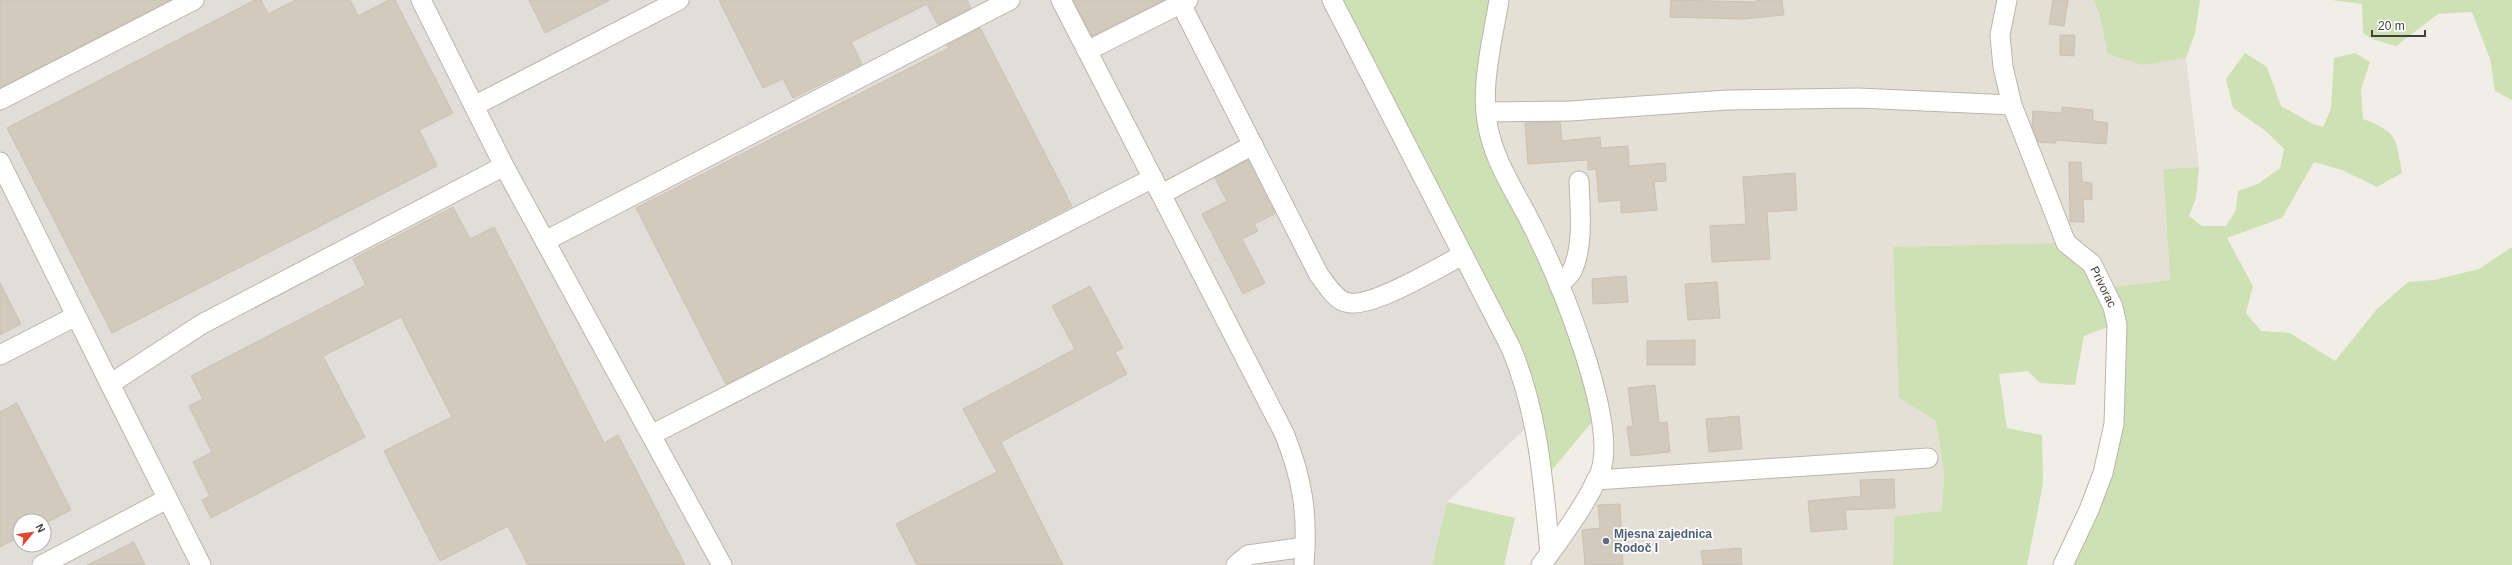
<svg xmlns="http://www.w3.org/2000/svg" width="2512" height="565" font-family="Arial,sans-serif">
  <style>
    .residential { fill: #e5e0d5 }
    .industrial { fill: #e1ddd8; fill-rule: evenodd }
    .green { fill: #cde1b4 }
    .building { fill: #d2cabd; stroke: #ccc1b1 }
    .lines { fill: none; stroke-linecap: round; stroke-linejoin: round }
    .minor-casing { stroke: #bcb5aa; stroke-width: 21 }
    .minor { stroke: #fff; stroke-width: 19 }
    .service-dot { fill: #5c6f8a; stroke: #fff; stroke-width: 1.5 }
    .labels { text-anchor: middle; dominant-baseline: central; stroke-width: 3.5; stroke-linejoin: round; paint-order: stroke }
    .street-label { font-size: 12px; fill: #433e37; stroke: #fff }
    .service-label { font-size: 12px; font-weight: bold; fill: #4e5e75; stroke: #fff; text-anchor: start }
  </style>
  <rect width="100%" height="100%" fill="#f1eee7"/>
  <!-- residential -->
  <path class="residential" d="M1504,0H2139L2143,64L2186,58L2199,167L2163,169L2170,280L2103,288L1899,398L1936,421L1944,473L1942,511L1894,516L1893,565H1544L1609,438L1495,133L1491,110Z"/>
  <!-- industrial -->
  <path class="industrial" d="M0,0H1336L1540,415L1447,502L1432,565H0ZM20,521H44V545H20Z"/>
  <!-- green -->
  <g class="green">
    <path d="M1336,0H1492L1481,98L1554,284L1598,415L1551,471L1540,415Z"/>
    <path d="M2094,0H2200L2195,33L2186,58L2143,65L2108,54L2099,13Z"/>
    <path d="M2332,0H2512V100L2495,91L2490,59L2472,12L2438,14L2396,46L2372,39L2363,33L2362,4Z"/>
    <path d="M2245,53L2267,67L2281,106L2313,124L2323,127L2331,109L2334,58L2355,53L2370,62L2361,89L2363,119C2398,132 2396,138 2402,173L2377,187L2342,170L2314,162L2282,218L2227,238L2253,286L2246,313L2261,331L2290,333L2335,361L2377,309L2408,282L2434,280L2479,269L2512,247V565H2063L2089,510L2116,367L2103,288L2170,280L2163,169L2199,167L2196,198L2189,216L2202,226H2226L2236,210L2238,191L2258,184L2280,168L2284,149L2267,132L2233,108L2226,79Z"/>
    <path d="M2066,243L2092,264L2108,327L2084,336L2075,385L2040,383L2028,371L1999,374L2007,428L2042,435L2043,484L2027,565H1893L1894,516L1942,511L1944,473L1936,421L1899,398L1893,247Z"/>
    <path d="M1447,502L1515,518L1504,565H1432Z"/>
  </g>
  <!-- building -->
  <g class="building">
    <path d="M0,0H170L0,88Z"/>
    <path d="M255,0H261L268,14L296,0H350L358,16L389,0H395L453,113L419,130L437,166L112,333L7,128Z"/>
    <path d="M529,0H610L545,33Z"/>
    <path d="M719,0H967L971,8L938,25L927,4L851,42L862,64L793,98L783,79L763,88Z"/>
    <path d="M1073,0H1164L1092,36Z"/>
    <path d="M1671,0L1757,2V0H1782L1784,15L1743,19L1670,17Z"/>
    <path d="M2053,0H2068L2064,26L2049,24Z"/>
    <path d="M980,28L1072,206L726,384L636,208L949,48L947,45Z"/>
    <path d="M2060,35H2075L2074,56L2060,55Z"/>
    <path d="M2062,107L2093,110V121L2108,123L2106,144L2056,140V143L2038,142L2032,126L2033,111L2062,113Z"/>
    <path d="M1560,122L1562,141L1600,137L1601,148L1628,146L1629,166L1665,163L1666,181L1654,182L1657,210L1621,213V200L1599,202L1596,169L1588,170V160L1528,164L1525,123Z"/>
    <path d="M1248,160L1275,214L1254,224L1258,231L1242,239L1265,283L1243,294L1202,214L1227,201L1215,178Z"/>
    <path d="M2069,162H2081L2082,182L2092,183V200L2083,199L2084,222H2070Z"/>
    <path d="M1795,173L1797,210L1767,212L1770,259L1712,262L1710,226L1746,224L1743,177Z"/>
    <path d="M453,207L470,239L494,227L604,443L618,435L685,565H528L508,526L440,561L384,451L452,417L401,317L323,356L365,437L211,518L202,500L210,496L193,462L212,452L189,406L203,399L191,376L366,285L353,259Z"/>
    <path d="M1626,276L1628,302L1593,304L1592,279Z"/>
    <path d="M1717,282L1720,318L1688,320L1685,284Z"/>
    <path d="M0,283L21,324L0,335Z"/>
    <path d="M1090,286L1123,348L1115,352L1127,374L1001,442L1063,565H917L896,524L997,472L963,409L1075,349L1052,306Z"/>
    <path d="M1695,340V365H1647V341Z"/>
    <path d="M1655,385L1659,423L1667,422L1670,452L1631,456L1627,427L1633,426L1628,388Z"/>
    <path d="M17,403L71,510L44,524V521H20V537L0,547V412Z"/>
    <path d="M1739,416L1742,449L1709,452L1706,419Z"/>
    <path d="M1894,479L1895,508L1845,510L1847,529L1811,532L1808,501L1861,496L1860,480Z"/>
    <path d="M1620,504L1623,565H1585L1582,530L1600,528L1598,505Z"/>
    <path d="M134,542L145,565H87Z"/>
    <path d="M1741,548L1742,565H1703L1701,551Z"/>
  </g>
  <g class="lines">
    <!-- minor casing -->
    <g class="minor-casing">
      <g id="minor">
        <path d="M421,0L504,166L722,565"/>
        <path d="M1061,0L1284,433C1303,480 1308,514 1304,565"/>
        <path d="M1332,0L1511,348C1539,415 1543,482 1550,553"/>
        <path d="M1499,0C1492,44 1478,92 1490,136C1499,170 1519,198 1534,229C1559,279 1617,417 1601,470C1599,476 1595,483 1592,489C1577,517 1560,540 1541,565"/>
        <path id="s1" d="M2007,0L2000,35L2003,67L2012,105L2066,243L2092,264L2113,307L2117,325L2114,424L2103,473L2089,510L2063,565"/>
        <path d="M1181,4L1319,275C1326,284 1334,298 1345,302C1368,311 1439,267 1463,255"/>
        <path d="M1087,51L1188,0"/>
        <path d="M0,100L194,0"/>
        <path d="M474,106L679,0"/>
        <path d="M1486,112L1570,111L1727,100L1858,98L2012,105"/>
        <path d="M0,162L110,384"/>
        <path d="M1162,194L1253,145"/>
        <path d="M545,241L1010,0"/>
        <path d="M1559,285C1563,281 1569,276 1572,271C1584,246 1580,208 1579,181"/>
        <path d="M0,355L76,316"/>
        <path d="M651,435L1153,178"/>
        <path d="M1596,480L1928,458"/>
        <path d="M42,565L167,499"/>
        <path d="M201,565L110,384L202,324L504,166"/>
        <path d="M1236,565L1248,555L1305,547"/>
      </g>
    </g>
    <!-- minor -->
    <use href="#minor" class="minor"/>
  </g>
  <!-- markers -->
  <circle class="service-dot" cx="1606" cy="541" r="4"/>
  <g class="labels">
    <!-- street labels -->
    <g class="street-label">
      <text stroke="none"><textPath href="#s1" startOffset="314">Privorac</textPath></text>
    </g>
    <!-- service labels -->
    <g class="service-label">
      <text x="1614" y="534">Mjesna zajednica<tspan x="1614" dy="14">Rodoč I</tspan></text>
    </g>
  </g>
  <!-- north arrow -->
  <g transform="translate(32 533) rotate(61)"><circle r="19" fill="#ffffff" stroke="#b4b2af"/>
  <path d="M0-3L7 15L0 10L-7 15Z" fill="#e2482d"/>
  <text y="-6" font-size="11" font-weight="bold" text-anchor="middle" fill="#433e37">N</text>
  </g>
  <!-- scale -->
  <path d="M2372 30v6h53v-6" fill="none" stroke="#433e37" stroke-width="2"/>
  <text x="2378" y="30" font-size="12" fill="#433e37" stroke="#ffffff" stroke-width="3" paint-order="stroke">20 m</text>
</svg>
